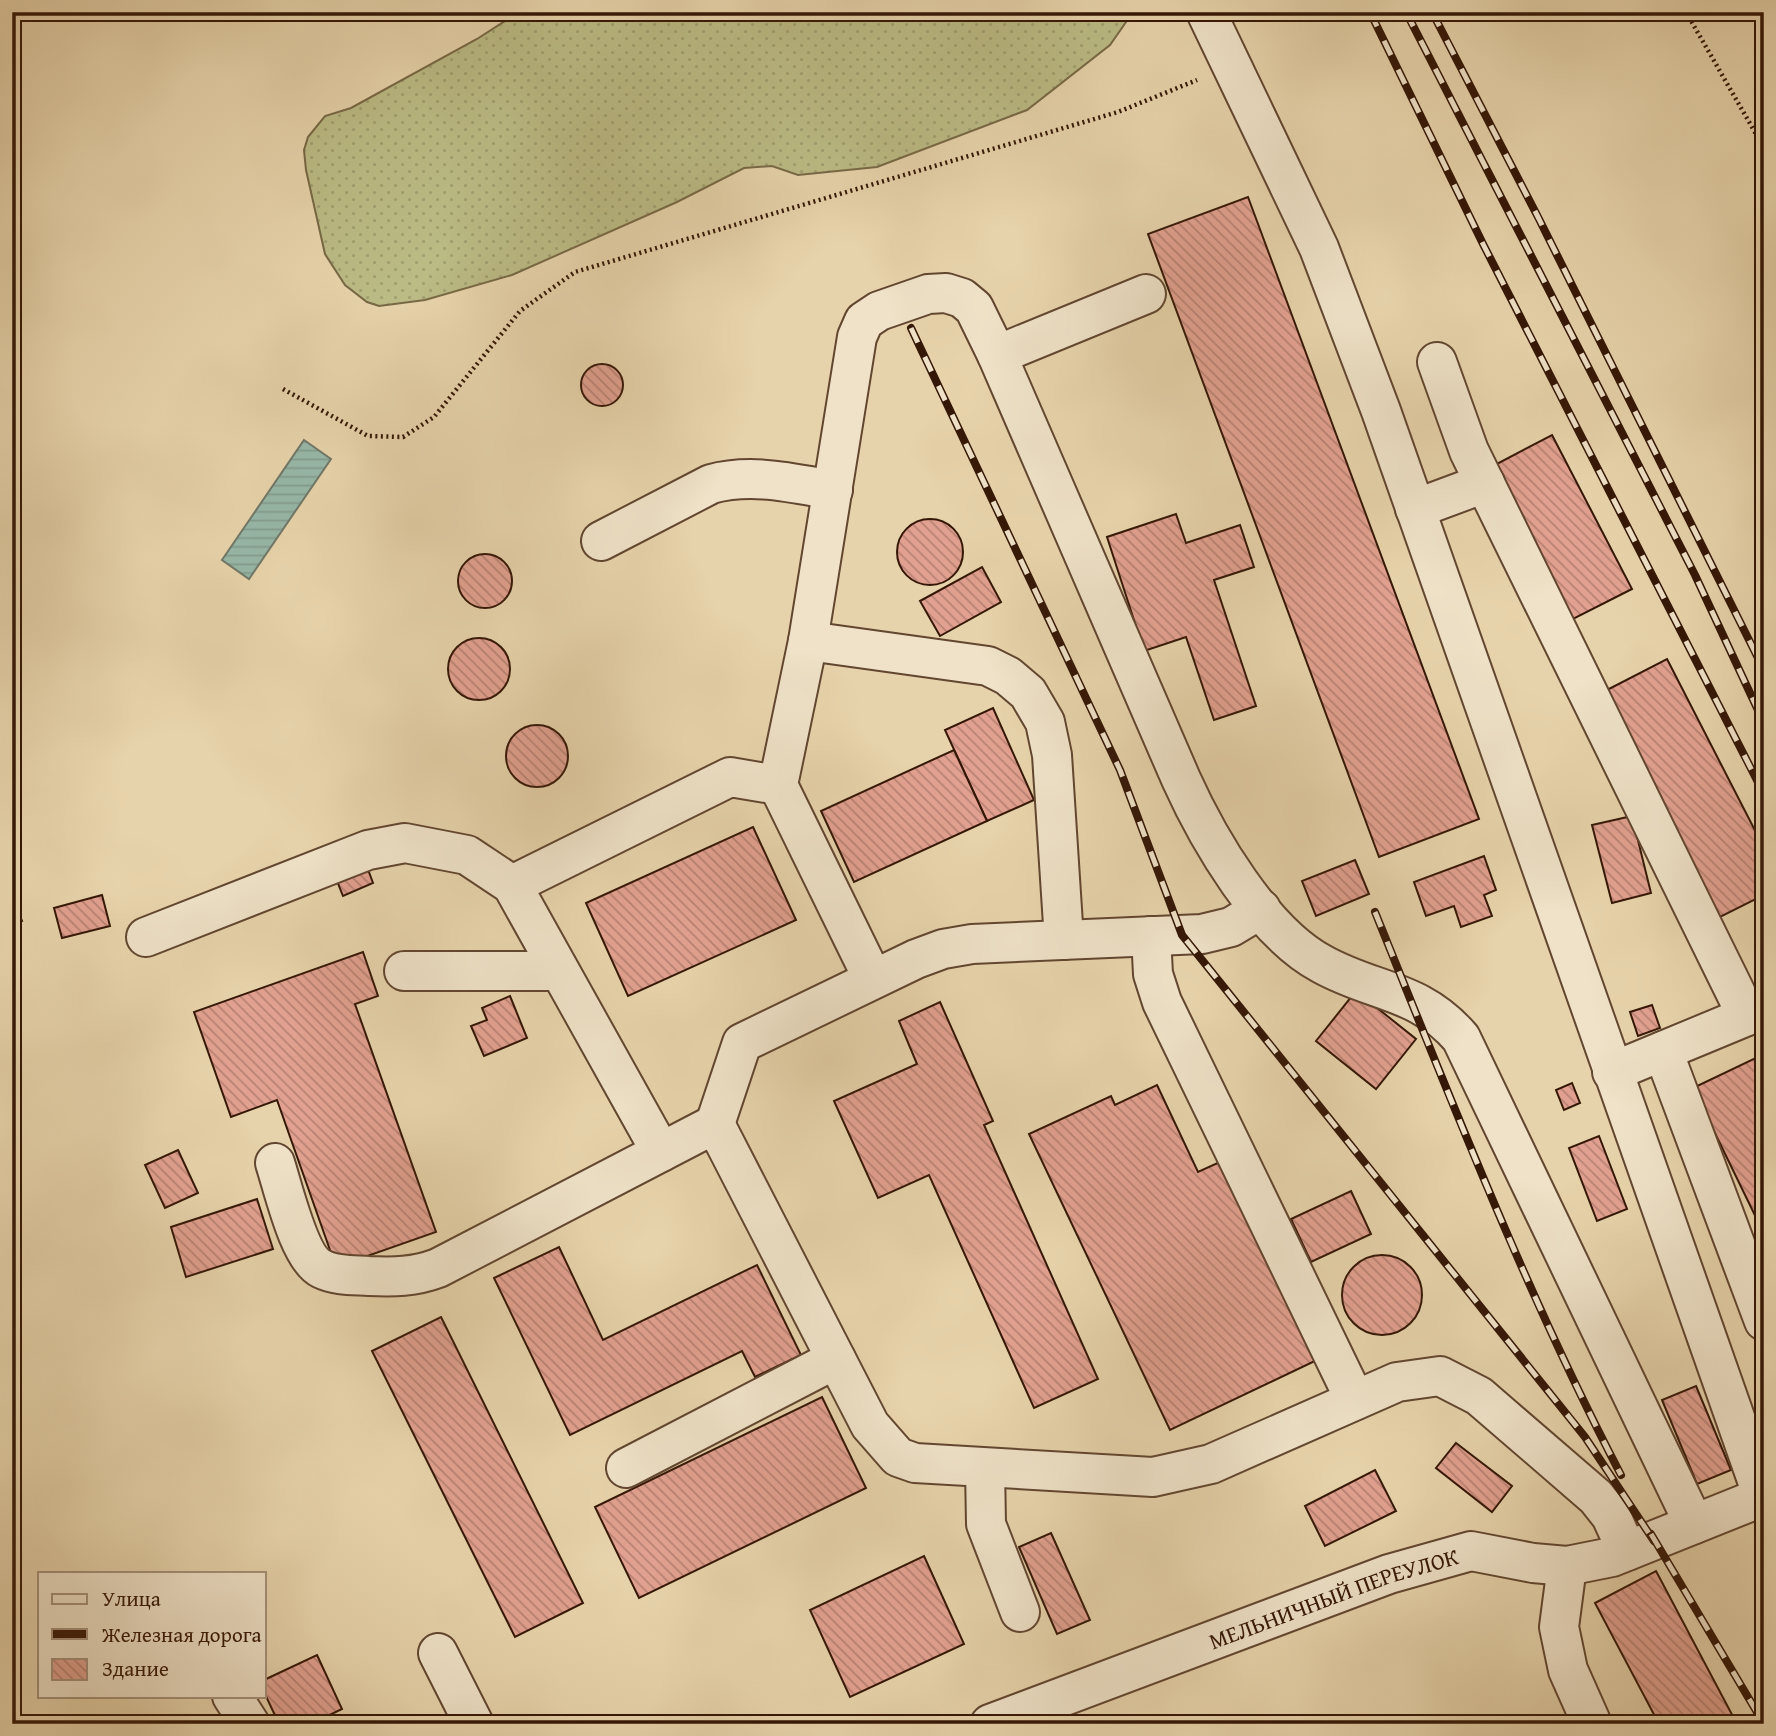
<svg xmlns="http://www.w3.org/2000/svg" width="1776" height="1736" font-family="'Gentium Book Plus',serif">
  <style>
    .grass { fill: url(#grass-dots); stroke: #786946; stroke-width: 2 }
    .water { fill: url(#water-rules); stroke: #707868; stroke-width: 2 }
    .building { fill: url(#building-back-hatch); stroke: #351707; stroke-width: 2 }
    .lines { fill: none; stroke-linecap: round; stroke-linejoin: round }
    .minor-casing { stroke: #624630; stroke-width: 42 }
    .path { stroke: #351707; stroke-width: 4.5; stroke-dasharray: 2 3.5; stroke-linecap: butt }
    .minor { stroke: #efe2c8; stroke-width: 38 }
    .rail-casing { stroke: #351707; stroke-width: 8 }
    .rail { stroke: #efe2c8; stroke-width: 5; stroke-dasharray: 16; stroke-linecap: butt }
    .labels { text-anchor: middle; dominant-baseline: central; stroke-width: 7; stroke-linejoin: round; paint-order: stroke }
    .street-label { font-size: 23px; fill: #351707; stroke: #efe2c8 }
  </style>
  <defs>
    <pattern id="grass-dots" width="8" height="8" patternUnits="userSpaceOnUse" patternTransform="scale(1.75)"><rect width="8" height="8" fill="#bbbb85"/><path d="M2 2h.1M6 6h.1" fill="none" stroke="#a1a071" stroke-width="1.8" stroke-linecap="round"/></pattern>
    <pattern id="water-rules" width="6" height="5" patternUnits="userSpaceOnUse" patternTransform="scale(1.75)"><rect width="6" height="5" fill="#97b8a9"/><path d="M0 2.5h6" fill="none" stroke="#839d90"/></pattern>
    <pattern id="building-back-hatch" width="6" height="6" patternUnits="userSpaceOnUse" patternTransform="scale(1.75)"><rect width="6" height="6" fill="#e2a190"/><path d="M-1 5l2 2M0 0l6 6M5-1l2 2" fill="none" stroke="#b88274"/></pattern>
  </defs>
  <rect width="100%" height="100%" fill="#e7d3ab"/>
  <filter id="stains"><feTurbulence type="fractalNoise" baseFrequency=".00286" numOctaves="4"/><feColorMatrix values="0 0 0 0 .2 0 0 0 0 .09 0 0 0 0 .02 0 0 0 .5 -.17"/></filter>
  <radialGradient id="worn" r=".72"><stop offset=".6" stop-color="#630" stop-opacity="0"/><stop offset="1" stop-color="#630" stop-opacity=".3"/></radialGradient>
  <!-- grass -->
  <path class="grass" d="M519,12H1133L1110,45L1027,110L877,167L798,175L772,166L744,168L677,202L512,275L425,300L379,306L367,302L345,285L325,254L306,170L304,150L308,137L325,116L351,108L477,39Z"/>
  <!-- water -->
  <path class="water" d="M304,440L331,459L249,579L222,560Z"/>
  <!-- building -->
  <g class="building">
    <path d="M1248,197L1479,819L1379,857L1148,234Z"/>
    <circle cx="602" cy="385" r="21"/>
    <path d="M1552,435L1632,589L1573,619L1493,466Z"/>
    <path d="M1176,514L1186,543L1240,525L1254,567L1214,580L1256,706L1214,720L1186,637L1144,651L1107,537Z"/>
    <circle cx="930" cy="552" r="33"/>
    <circle cx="485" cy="581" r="27"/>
    <path d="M982,567L1001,602L940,636L920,601Z"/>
    <circle cx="479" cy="669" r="31"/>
    <path d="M1667,659L1764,848V895L1720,917L1605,691Z"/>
    <path d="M993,708L1034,800L987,821L945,730Z"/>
    <circle cx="537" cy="756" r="31"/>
    <path d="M954,750L987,821L854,882L821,811Z"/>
    <path d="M1632,816L1651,893L1612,903L1592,825Z"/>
    <path d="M753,827L796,920L628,996L586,903Z"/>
    <path d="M1484,856L1496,890L1484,895L1492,916L1461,927L1454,906L1426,916L1414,882Z"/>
    <path d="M1355,860L1369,894L1316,916L1302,881Z"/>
    <path d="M366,864L373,883L343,896L335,876Z"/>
    <path d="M102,895L110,926L62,938L54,908Z"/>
    <path d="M12,898L22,921L12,925Z"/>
    <path d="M363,952L378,996L355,1004L436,1232L336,1267L277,1100L231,1117L194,1012Z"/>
    <path d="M1356,991L1416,1039L1376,1089L1316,1041Z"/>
    <path d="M510,996L527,1038L484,1056L471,1026L487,1020L482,1008Z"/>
    <path d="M940,1002L993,1121L984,1125L1098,1379L1034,1408L929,1175L878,1198L834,1101L917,1064L899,1021Z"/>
    <path d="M1652,1005L1660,1028L1638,1036L1630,1012Z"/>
    <path d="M1764,1054V1234L1693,1088Z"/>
    <path d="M1572,1083L1580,1103L1564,1110L1556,1090Z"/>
    <path d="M1157,1085L1198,1172L1222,1161L1317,1360L1170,1430L1029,1134L1111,1096L1115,1105Z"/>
    <path d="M1599,1136L1627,1209L1597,1221L1569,1148Z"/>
    <path d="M178,1150L198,1193L165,1208L145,1165Z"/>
    <path d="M1351,1191L1371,1234L1311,1262L1291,1219Z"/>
    <path d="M257,1199L273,1249L186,1277L171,1227Z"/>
    <path d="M559,1247L603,1340L757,1265L801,1355L755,1377L742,1351L570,1435L494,1278Z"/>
    <circle cx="1382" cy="1295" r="40"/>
    <path d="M441,1317L583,1603L515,1637L372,1351Z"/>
    <path d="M1696,1386L1731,1470L1697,1484L1662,1400Z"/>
    <path d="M822,1397L866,1488L639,1598L595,1507Z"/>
    <path d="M1456,1443L1512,1486L1492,1512L1436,1468Z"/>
    <path d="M1375,1470L1396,1511L1325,1546L1305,1506Z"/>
    <path d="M1051,1533L1090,1620L1057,1634L1019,1547Z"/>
    <path d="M924,1556L964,1644L850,1697L810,1610Z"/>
    <path d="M1656,1571L1737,1724H1659L1595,1603Z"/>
    <path d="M317,1655L342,1709L311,1724H279L264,1692V1680Z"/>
  </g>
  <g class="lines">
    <!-- minor casing -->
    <g class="minor-casing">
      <g id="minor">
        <path d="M1206,12L1319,248L1381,411L1764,1500"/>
        <path d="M1146,294L997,355L1181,779C1208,839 1262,932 1322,964C1374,993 1419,989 1461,1038L1694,1524"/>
        <path d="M1437,362L1469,451L1747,1016"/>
        <path d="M1415,509L1485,483"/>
        <path d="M601,541L711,484C752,473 792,483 833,490"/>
        <path d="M808,641L988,666L1008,676L1028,693L1045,722L1052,755L1064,940"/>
        <path d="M512,885L730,777L778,785"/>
        <path d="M1151,936L1153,974L1162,1002L1355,1400"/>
        <path d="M146,937L368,850L405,843L467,855L512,885L661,1152"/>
        <path d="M404,971H558"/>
        <path d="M873,979L778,785L808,641L857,337L864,321L879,311L928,294L946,293L962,298L974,308L997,355"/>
        <path d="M1663,1051L1764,1321"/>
        <path d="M1612,1072L1764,1009"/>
        <path d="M715,1124L742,1043L916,959L943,949L972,944L1202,934L1231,927L1261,909"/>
        <path d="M275,1163C283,1187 299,1259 322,1269C336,1276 353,1275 369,1276C394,1277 414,1277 438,1268L715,1124L870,1425L898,1457L915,1463L1153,1477L1211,1464L1397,1382L1440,1376L1479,1396L1596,1497L1611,1516L1627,1551"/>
        <path d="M626,1468L836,1359"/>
        <path d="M985,1468L986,1524L1020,1612"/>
        <path d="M1567,1566L1559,1627L1568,1670L1592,1724"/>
        <path d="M438,1653L474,1724"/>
        <path d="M232,1696L250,1724"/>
        <path id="s1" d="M990,1724L1389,1574L1471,1551L1533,1563L1567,1566L1612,1557L1762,1497"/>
      </g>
    </g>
    <!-- path -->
    <g class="path">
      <path d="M1686,12L1764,148"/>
      <path d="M283,389L368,436L403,437L434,417L520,311L575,272L1118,112L1197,80"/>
    </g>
    <!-- minor -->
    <use href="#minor" class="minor"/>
    <!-- rail casing -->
    <g class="rail-casing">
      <g id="rail">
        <path d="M1370,12L1483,244L1764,794"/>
        <path d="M1406,12L1695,575L1764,723"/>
        <path d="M1432,12L1538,217L1764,670"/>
        <path d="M911,328L1120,770L1182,935L1585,1437L1654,1541"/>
        <path d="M1375,912C1452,1102 1526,1293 1621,1475"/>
        <path d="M1651,1534L1764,1724"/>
      </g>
    </g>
    <!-- rail -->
    <use href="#rail" class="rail"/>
  </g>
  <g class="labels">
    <!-- street labels -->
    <g class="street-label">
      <text stroke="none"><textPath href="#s1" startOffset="366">МЕЛЬНИЧНЫЙ ПЕРЕУЛОК</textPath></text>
    </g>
  </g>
  <!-- margin -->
  <rect width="1776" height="1736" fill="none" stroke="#e7d3ab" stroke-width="42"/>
  <rect x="14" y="14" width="1748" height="1708" fill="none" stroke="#351707" stroke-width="3.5"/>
  <rect x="21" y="21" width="1734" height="1694" fill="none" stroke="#351707" stroke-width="2"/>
  <!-- legend -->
  <rect x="38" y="1572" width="228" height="126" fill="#efe2c8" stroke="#a5917b" stroke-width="2"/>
  <rect x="52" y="1594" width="35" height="10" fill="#efe2c8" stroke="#a5917b" stroke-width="2"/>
  <text x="102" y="1606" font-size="21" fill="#351707">Улица</text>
  <rect x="52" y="1629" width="35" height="10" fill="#351707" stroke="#a5917b" stroke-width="2"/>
  <text x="102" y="1642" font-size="21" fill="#351707">Железная дорога</text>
  <rect x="52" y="1659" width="35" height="21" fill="url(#building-back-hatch)" stroke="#a5917b" stroke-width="2"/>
  <text x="102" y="1676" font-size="21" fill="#351707">Здание</text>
  <rect width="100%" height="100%" filter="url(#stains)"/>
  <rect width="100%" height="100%" fill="url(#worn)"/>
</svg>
